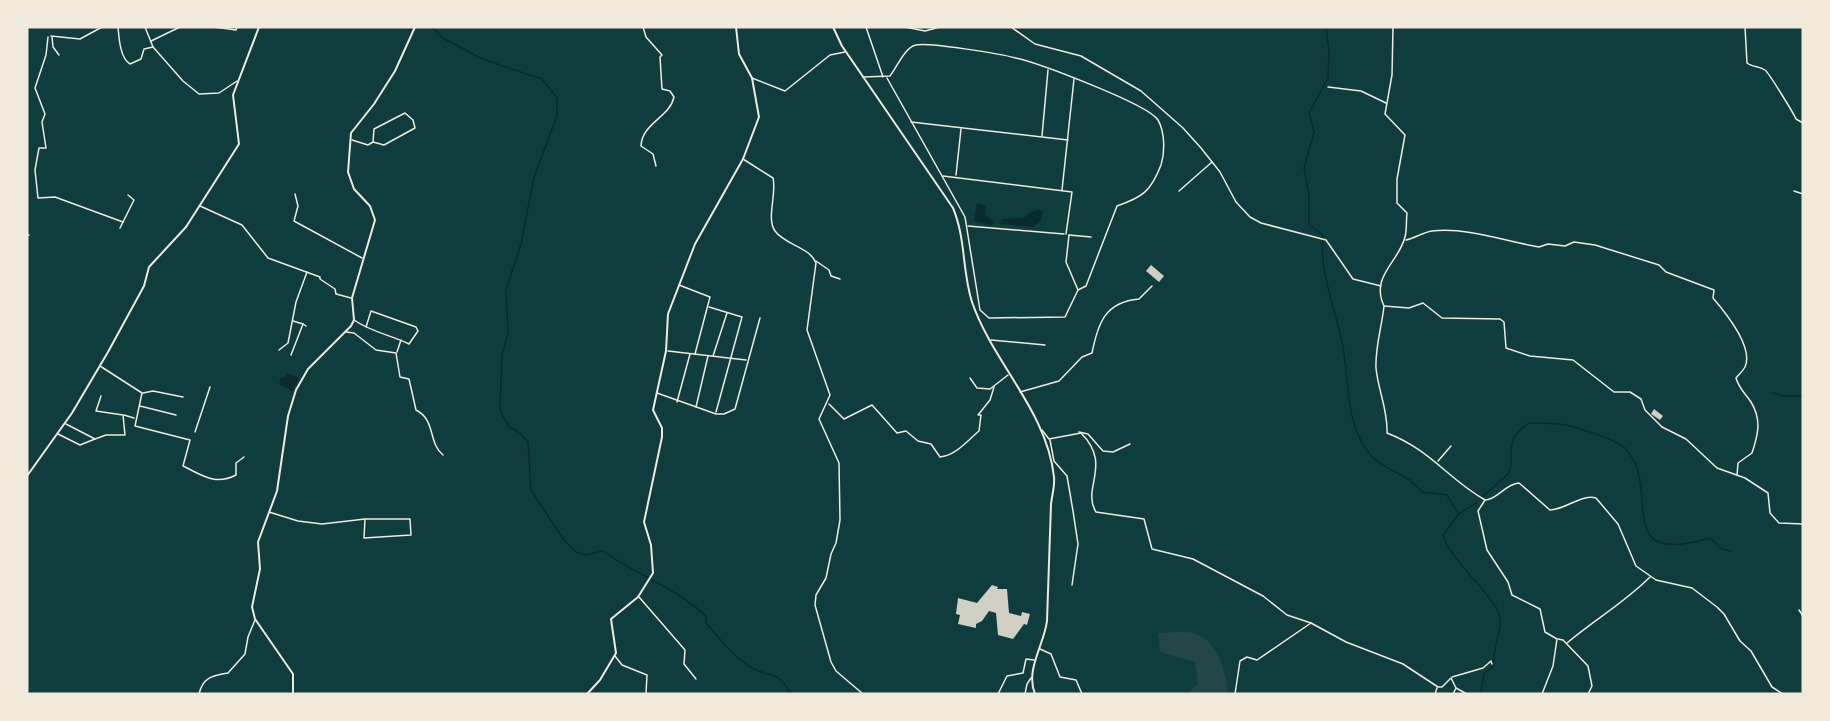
<svg xmlns="http://www.w3.org/2000/svg" width="1830" height="721" font-family="'Nunito Sans',sans-serif">
  <style>
    .green { fill: #244646 }
    .water { fill: #0a2a2b }
    .lines { fill: none; stroke-linecap: round; stroke-linejoin: round }
    .stream { stroke: #0a2a2b; stroke-width: 1.5 }
    .building { fill: #cfcfc3 }
    .minor { stroke: #f1e9da; stroke-width: 1.5 }
    .tertiary { stroke: #f1e9da; stroke-width: 1.5 }
    .secondary { stroke: #f1e9da; stroke-width: 2 }
    .primary { stroke: #f1e9da; stroke-width: 2 }
  </style>
  <rect width="100%" height="100%" fill="#0f3d3e"/>
  <!-- green -->
  <path class="green" d="M1158,633C1169,633 1181,631 1192,633C1217,638 1226,672 1228,694H1187L1198,684L1195,662L1160,652Z"/>
  <!-- water -->
  <g class="water">
    <path d="M977,203L986,206L985,215L994,222L991,225L974,221Z"/>
    <path d="M1039,210L1043,212L1041,220L1033,227L1000,224L1002,219L1024,218L1030,212Z"/>
    <path d="M287,373L299,378L292,391L279,384L281,377L284,378Z"/>
  </g>
  <g class="lines">
    <!-- stream -->
    <g class="stream">
      <path d="M432,27L443,38L482,59L542,79L557,98V116L534,177L521,244L506,289L508,333L502,355L500,410L509,427L519,432L528,442L531,490L564,540L576,552L585,555L603,551C636,575 675,587 706,616V623C719,638 736,660 754,669C774,679 777,670 791,694"/>
      <path d="M1326,27L1329,50L1328,78L1309,113L1314,132L1304,168L1309,196V225L1323,235C1319,271 1335,308 1342,342C1350,380 1344,420 1368,452C1383,472 1408,472 1422,492L1447,495L1459,514"/>
      <path d="M1772,393L1784,396H1803"/>
      <path d="M1480,499L1509,473C1516,447 1502,442 1529,423C1541,423 1554,423 1566,425C1577,427 1618,441 1625,448C1664,488 1608,568 1710,538L1722,549L1731,551"/>
      <path d="M1477,502L1459,514L1443,535C1447,556 1489,591 1498,611C1505,626 1492,649 1493,667L1484,673L1481,694"/>
    </g>
  </g>
  <!-- building -->
  <g class="building">
    <path d="M1151,265L1164,276L1159,282L1146,271Z"/>
    <path d="M1654,409L1663,416L1660,420L1651,414Z"/>
    <path d="M992,585L998,587L997,589H1007L1009,613L1021,616L1022,612L1030,614L1027,625L1024,624L1013,639L998,635L996,613L989,611L982,621L976,624V628L958,624L960,615L956,614L958,598L977,603Z"/>
  </g>
  <g class="lines">
    <!-- minor -->
    <g class="minor">
      <path d="M118,27C119,38 120,58 130,64L141,59L144,49L153,47L183,81L199,94L219,93L237,81"/>
      <path d="M145,27L153,47"/>
      <path d="M214,27L236,30L237,27"/>
      <path d="M643,27L646,37L662,55L660,57L662,89L670,91L674,97C670,117 642,123 641,146L653,154L656,166"/>
      <path d="M866,27L883,77"/>
      <path d="M905,27L925,31L940,27"/>
      <path d="M1011,27L1035,44L1081,56L1141,91L1183,128L1201,148L1220,172L1236,202L1250,217L1261,223L1326,240L1353,279L1381,286"/>
      <path d="M1393,27L1392,75L1385,114L1405,135L1397,179V203L1407,213C1406,221 1407,230 1405,237C1399,262 1370,276 1384,306C1382,326 1375,347 1376,368C1378,390 1388,410 1387,433C1431,450 1448,479 1485,500L1478,511L1487,550L1508,582L1512,595L1540,609L1545,632L1557,639L1553,666L1542,694"/>
      <path d="M1745,27L1747,63C1752,67 1759,66 1765,70C1769,73 1794,114 1796,119L1803,123"/>
      <path d="M51,36L80,39L102,27"/>
      <path d="M48,37L46,55L35,88L45,114L42,122L46,148H39L35,170L38,198L55,197L123,222"/>
      <path d="M52,37L53,47L59,55"/>
      <path d="M151,41L180,27"/>
      <path d="M863,77L890,76C897,67 905,47 916,45C928,42 1001,54 1016,58C1038,63 1148,104 1158,120C1165,132 1165,152 1161,165C1151,191 1143,197 1117,206L1086,286L1078,290"/>
      <path d="M752,78L785,91L830,55L845,52"/>
      <path d="M887,78L965,217L980,310L989,318L1065,317L1078,290L1066,262L1069,235"/>
      <path d="M1328,87L1361,91L1386,103"/>
      <path d="M911,122L1068,140"/>
      <path d="M1042,136L1048,70"/>
      <path d="M352,140L368,145L373,142L384,145L415,128L413,120L405,113L374,129L373,142"/>
      <path d="M743,159L773,178C777,194 766,218 775,231C785,245 810,247 816,263L807,330L830,395L819,419L839,463L840,520L836,543L831,554L826,578L816,595L815,605L831,662L836,671L863,694"/>
      <path d="M956,175L961,129"/>
      <path d="M943,176L1072,192L1066,234"/>
      <path d="M1062,190L1074,79"/>
      <path d="M1179,191L1212,162"/>
      <path d="M1794,191L1803,194"/>
      <path d="M295,194L298,206L294,221L362,258"/>
      <path d="M200,206L242,225L268,258L320,277V279L335,289L336,294L351,298"/>
      <path d="M968,226L1064,234"/>
      <path d="M120,228L134,200L128,195"/>
      <path d="M27,235H29"/>
      <path d="M1069,235L1091,237"/>
      <path d="M1406,240C1415,238 1424,232 1432,231C1467,227 1505,241 1539,247L1548,244L1565,246L1574,242L1595,245L1659,265L1666,272L1714,290L1713,298C1725,312 1754,347 1745,367C1743,371 1738,375 1736,378C1739,389 1746,394 1751,402C1762,420 1758,435 1752,453L1738,463L1737,475"/>
      <path d="M816,261L829,270L831,276L840,279"/>
      <path d="M679,285L710,297L695,354"/>
      <path d="M1384,306L1409,308L1423,303L1442,318L1500,319L1504,322L1506,348L1530,356L1573,360L1614,392H1630L1641,399L1645,410L1662,427L1686,439L1717,468L1745,478L1768,493L1770,513L1779,523L1803,524"/>
      <path d="M709,307L742,317L716,412"/>
      <path d="M354,320C371,332 391,335 409,344L418,331L416,327L371,311L366,327"/>
      <path d="M293,321L303,324"/>
      <path d="M346,332L354,333L376,350L396,353L400,377L409,379L416,410C436,420 428,443 443,455"/>
      <path d="M991,340L1045,345"/>
      <path d="M279,350L288,343L296,302L307,272"/>
      <path d="M668,351L746,360"/>
      <path d="M397,352L401,340"/>
      <path d="M291,355L303,324L306,326"/>
      <path d="M713,356L727,313"/>
      <path d="M100,366L142,393L135,426L190,440L183,466C202,475 215,486 236,475V463L244,457"/>
      <path d="M970,378L977,388L990,389L1008,375"/>
      <path d="M143,393L153,391L183,397"/>
      <path d="M657,393L716,414H724L735,409L760,318"/>
      <path d="M677,402L690,354"/>
      <path d="M829,404L844,419L872,405L897,433L906,431L918,441L931,444L940,457C955,456 967,441 979,431L981,415H978L990,400L994,387"/>
      <path d="M140,406L176,415"/>
      <path d="M696,407L708,356"/>
      <path d="M124,415L134,418"/>
      <path d="M1042,430L1049,439L1081,433C1113,465 1081,488 1096,512L1144,519L1152,549L1193,559L1263,596L1287,615L1311,623"/>
      <path d="M195,432L210,387"/>
      <path d="M1079,432L1088,434L1103,451L1113,452L1130,444"/>
      <path d="M58,434L80,445L95,439L66,424"/>
      <path d="M95,439L106,435H125L123,415L96,411L101,396"/>
      <path d="M1050,440L1054,461L1067,476L1073,511L1078,544L1072,585"/>
      <path d="M1438,461L1451,446"/>
      <path d="M1485,500C1497,500 1505,484 1519,483L1550,510C1564,510 1582,494 1596,498L1618,524L1636,566L1656,580L1692,588L1717,607L1724,614L1740,641L1751,651L1772,687L1783,694"/>
      <path d="M269,512L298,521L322,524L365,519H410L411,535L364,538L365,519"/>
      <path d="M639,597L685,650L684,664L696,679"/>
      <path d="M1799,610L1803,616"/>
      <path d="M1558,639L1563,640L1588,666L1592,686L1588,694"/>
      <path d="M1567,643C1594,620 1624,603 1650,577"/>
      <path d="M1040,649L1051,654L1060,677L1076,680L1082,694"/>
      <path d="M615,656L622,665L647,675L646,694"/>
      <path d="M1452,677L1483,668L1491,661L1492,664"/>
      <path d="M199,694C203,677 212,676 228,673L245,654L248,637L255,620"/>
      <path d="M1025,694L1027,684L1031,678"/>
      <path d="M1235,694L1240,661L1247,657L1257,660L1311,623L1346,642L1403,664L1438,687H1442L1451,678L1456,688"/>
      <path d="M1435,694L1437,688"/>
      <path d="M1453,694L1456,688L1467,694"/>
    </g>
    <!-- tertiary -->
    <g class="tertiary">
      <path d="M1020,392L1059,381L1082,357L1092,353C1098,323 1105,302 1139,299L1152,286"/>
      <path d="M998,694L1007,676L1023,673L1026,659L1034,660"/>
    </g>
    <!-- secondary -->
    <g class="secondary">
      <path d="M833,27L842,46L953,208C966,239 962,271 972,302C993,363 1047,411 1054,477C1055,486 1052,495 1051,504L1047,621C1044,645 1025,670 1035,694"/>
      <path d="M293,694V674L255,619L252,607L260,569L258,542L277,491L288,416L296,390L308,369L351,326L354,320L352,298L375,220L370,206L354,189L348,172L351,133L374,104L395,71L415,27"/>
      <path d="M587,694L600,680L616,653L611,619L638,597L653,573L651,545L644,522L662,437V428L653,410L666,351L668,314L695,244L743,159L759,117L752,78L739,54L736,27"/>
    </g>
    <!-- primary -->
    <path class="primary" d="M27,476L72,413L108,352L144,286L149,267L186,227L239,144L233,95L259,27"/>
  </g>
  <!-- border -->
  <rect width="1830" height="721" fill="none" stroke="#f1e9da" stroke-width="57"/>
</svg>
